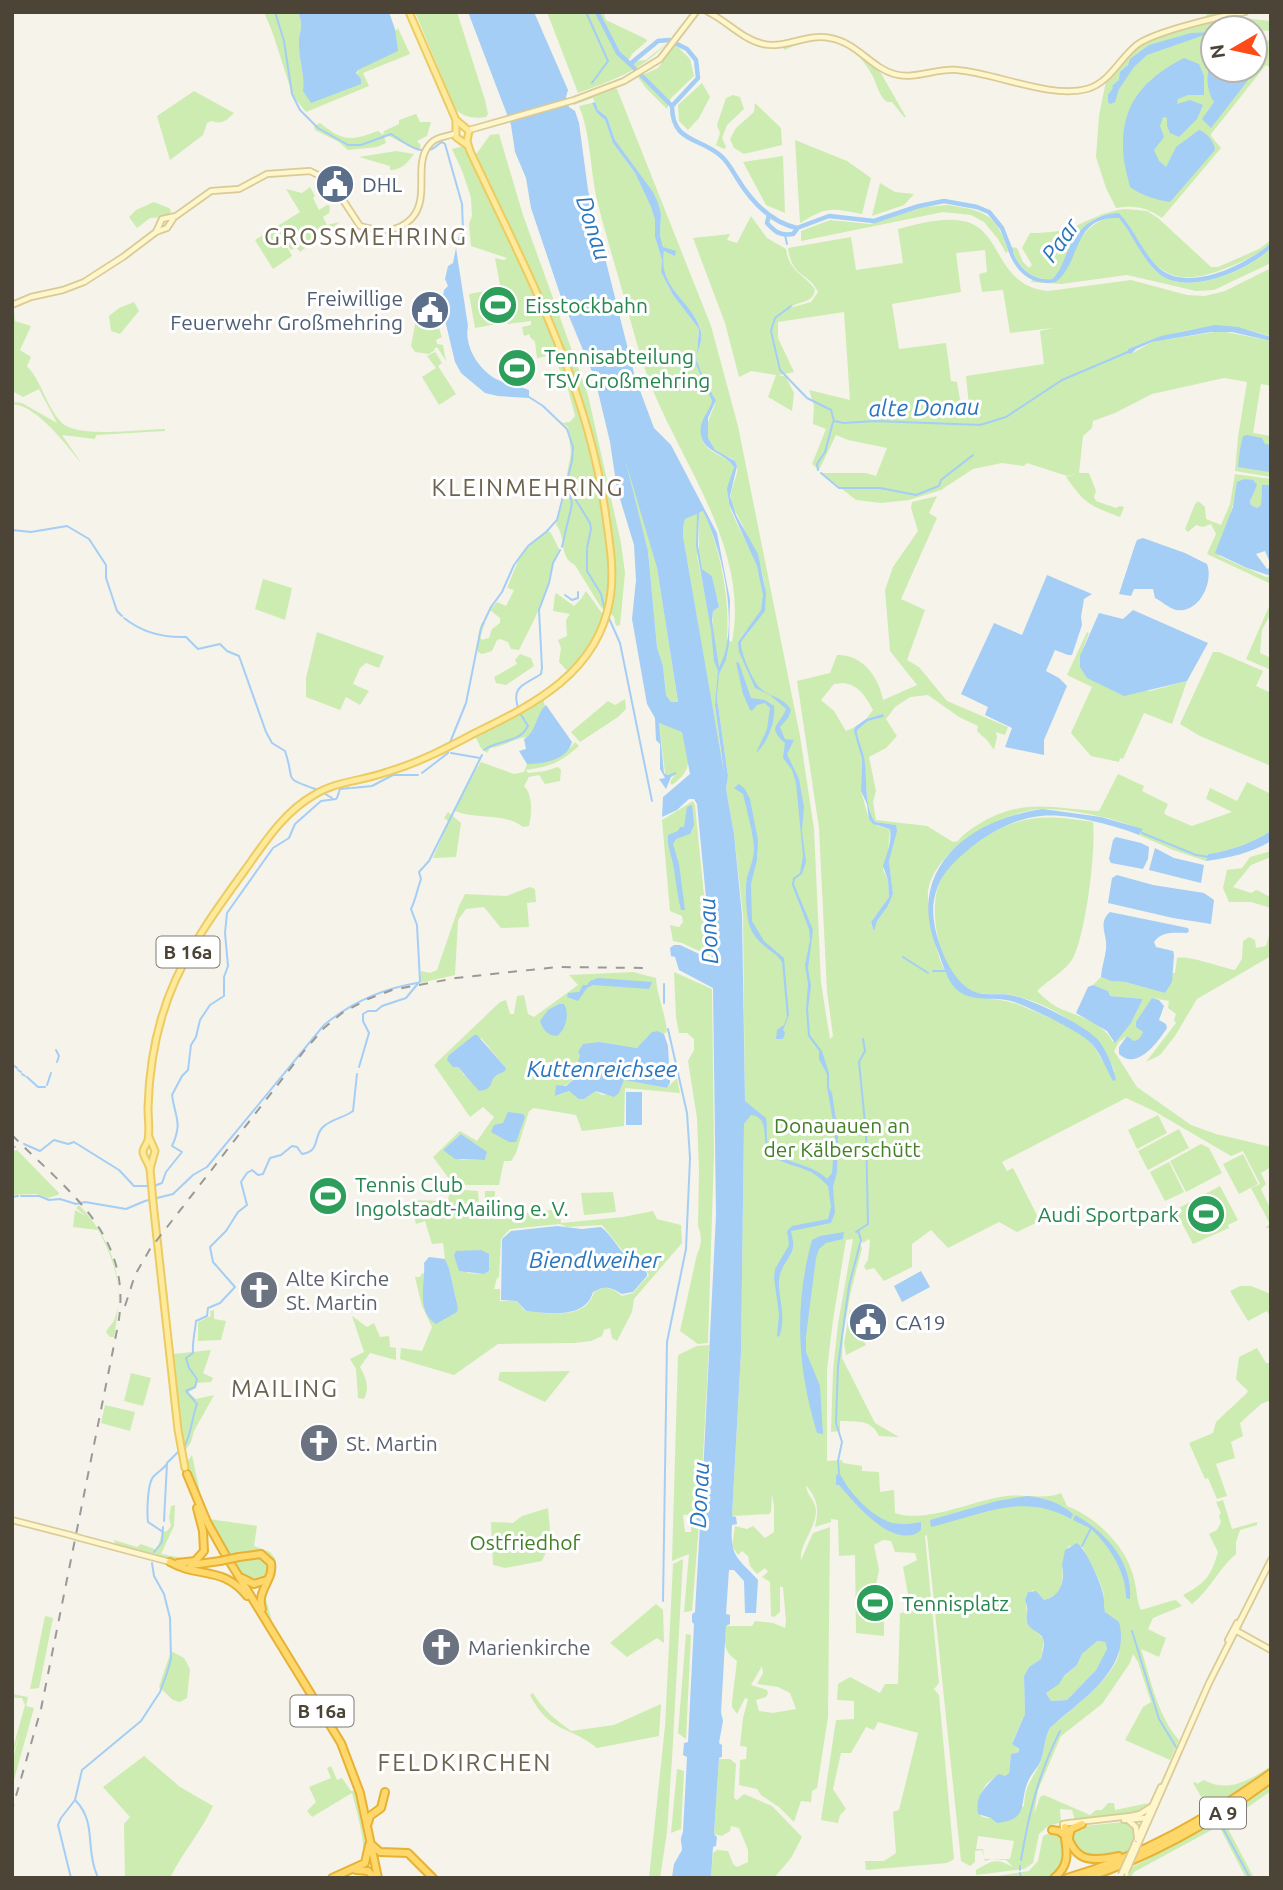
<svg xmlns="http://www.w3.org/2000/svg" width="1283" height="1890" font-family="Ubuntu,sans-serif">
  <style>
    .green { fill: #cdecb1; fill-rule: evenodd }
    .water { fill: #a4cef5; fill-rule: evenodd }
    .lines { fill: none; stroke-linecap: round; stroke-linejoin: round }
    .stream { stroke: #a4cef5; stroke-width: 2 }
    .river { stroke: #a4cef5; stroke-width: 4.5 }
    .secondary-casing { stroke: #d8cb98; stroke-width: 8 }
    .primary-casing { stroke: #ebcc63; stroke-width: 9 }
    .highway-casing { stroke: #e7b133; stroke-width: 10 }
    .secondary { stroke: #fff6cb; stroke-width: 4.5 }
    .primary { stroke: #ffe99a; stroke-width: 5 }
    .highway { stroke: #ffd86c; stroke-width: 6 }
    .rail { stroke: #999; stroke-width: 2; stroke-dasharray: 9 9; stroke-linecap: butt }
    .secondary-bridge-casing { stroke: #d8cb98; stroke-width: 8; stroke-linecap: butt }
    .highway-bridge-casing { stroke: #e7b133; stroke-width: 10; stroke-linecap: butt }
    .secondary-bridge { stroke: #fff6cb; stroke-width: 4.5 }
    .highway-bridge { stroke: #ffd86c; stroke-width: 6 }
    .labels { text-anchor: middle; dominant-baseline: central; stroke-width: 6; stroke-linejoin: round; paint-order: stroke }
    .shield { fill: #fff; stroke: #817c73; stroke-width: 2 }
    .shield-label { font-size: 19px; font-weight: bold; fill: #4b4437 }
    .service-label { font-size: 21px; fill: #4e5e75; stroke: #fff; text-anchor: start }
    .leisure-label { font-size: 21px; fill: #27864d; stroke: #fff; text-anchor: start }
    .park-label { font-size: 21px; fill: #428126; stroke: #fff }
    .worship-label { font-size: 21px; fill: #5b616d; stroke: #fff; text-anchor: start }
    .water-label { font-size: 23px; font-style: italic; fill: #2975be; stroke: #fff }
    .quarter-label { font-size: 24px; letter-spacing: 2px; fill: #6e634e; stroke: #fff }
  </style>
  <rect width="100%" height="100%" fill="#f6f3ea"/>
  <!-- green -->
  <g class="green">
    <path d="M264,12H298C305,29 298,32 299,45C299,61 305,75 303,91L357,76L358,70L398,28L410,54L363,73L369,86L306,112L293,96L273,34Z"/>
    <path d="M415,12H457L485,100L488,114L486,117C476,119 461,117 455,108Z"/>
    <path d="M547,12H603L606,20L646,39L647,41L632,54L628,62L646,60L667,43C640,71 614,80 578,93Z"/>
    <path d="M1206,12H1223V19L1241,15V18L1271,21L1269,31L1259,30L1264,40L1271,41V68L1266,65L1211,134V136L1221,148L1162,218C1146,207 1135,205 1116,208L1106,188L1096,157L1099,116L1106,81L1131,51L1150,38L1208,23ZM1213,28H1255V70H1213Z"/>
    <path d="M821,37L848,45L878,68L906,117H904L892,102H887C878,95 877,83 871,73C850,38 823,32 785,50L782,47V45Z"/>
    <path d="M675,44L690,59L694,76L671,98L667,109L646,88L638,77L658,68Z"/>
    <path d="M702,83L710,97L699,118L688,130L679,121L678,105Z"/>
    <path d="M612,88L617,89L711,326L738,426L800,736L814,829L821,983L830,1039L833,1036L827,991L819,828L797,681L830,673L837,655C862,654 879,677 883,700L917,685L890,651L885,590L893,567L918,531L911,508L912,502L937,496L929,513L937,518L901,599L925,610L907,660L919,667L947,701L1008,727L1005,735L996,732L997,737L994,750L987,740L977,731L978,726L959,717L928,695L910,697L895,707L886,719L897,736L886,748L869,757L876,791L873,802L876,820L927,826L953,842L958,841C965,832 974,827 984,821C1028,798 1053,809 1099,811L1118,774L1144,786L1142,791L1168,804L1164,813L1166,815L1192,826L1232,812L1206,799L1210,788L1237,801L1247,782L1271,794V831C1252,843 1230,851 1208,854L1206,861L1173,850L1139,835L1142,830C1116,818 1072,809 1044,809C1005,809 933,850 928,891C927,899 930,909 931,917C934,939 938,965 953,983C969,1002 1001,996 1022,1006C1041,1014 1078,1029 1092,1044C1100,1054 1103,1067 1115,1072C1101,1034 1051,1003 1012,995C998,992 983,997 970,990C939,973 927,911 940,881C948,862 973,845 990,834C1027,813 1053,816 1093,822C1096,850 1086,933 1073,958C1066,971 1048,980 1037,991C1045,999 1056,1008 1066,1011C1082,1017 1105,1025 1113,1042L1131,1023L1143,999L1110,996L1108,991L1093,985L1101,977L1111,981L1125,982L1165,993L1171,973H1175L1177,958C1188,955 1220,967 1235,970L1242,959L1243,941L1249,937L1255,940L1256,948L1266,946L1271,929V956L1197,999L1175,1036L1160,1055L1146,1062L1176,1023L1174,1020L1176,1014L1168,1008L1169,1001L1152,998L1140,1030L1143,1032L1139,1040L1134,1041L1127,1036L1119,1042L1114,1051L1137,1087L1191,1125L1216,1134L1271,1147V1167L1261,1173L1266,1184L1261,1189L1271,1210V1226L1269,1228H1260H1265L1270,1224L1251,1188L1260,1184L1243,1151L1231,1156L1154,1111L1126,1098L1002,1162L1007,1171L1013,1168L1040,1221L1017,1232L999,1222L948,1248L931,1230L912,1244V1267L884,1281L874,1268L866,1270L864,1266L868,1260L870,1241L869,1239L863,1243L860,1240L859,1244L862,1248L851,1291L843,1333L842,1358L875,1423L899,1437L879,1436C871,1419 858,1422 840,1421V1431L831,1432L833,1370L838,1324L853,1239L846,1240L833,1320L827,1370V1461L842,1460L843,1463L862,1466V1471L879,1472L880,1492L894,1490L895,1513C926,1524 973,1500 1007,1496C1024,1494 1045,1500 1061,1493L1067,1506C1098,1518 1129,1549 1135,1583C1137,1593 1137,1601 1141,1610L1171,1601L1176,1600L1182,1606L1153,1618L1148,1629L1166,1638L1159,1657L1141,1649C1151,1680 1157,1715 1179,1740L1170,1760L1125,1740L1143,1707L1151,1702L1138,1662L1133,1654L1130,1663L1102,1704L1061,1736L1038,1790L1034,1815L1040,1797L1044,1795L1090,1815L1096,1810H1102L1108,1803H1114L1115,1810L1149,1803C1137,1820 1094,1819 1075,1820L1072,1810L1060,1809L1061,1822L1047,1827L1039,1834L1033,1863L1024,1869L976,1875V1870C993,1860 996,1858 1013,1867L1006,1860L992,1859L985,1861L982,1850L975,1851V1862L970,1866L961,1861L927,1535L925,1536L939,1683L934,1689L939,1695L954,1859L947,1863L866,1870L865,1861H884L896,1853L893,1812L899,1810L918,1733L878,1722L874,1730L866,1727L851,1753H841L833,1789L846,1809L840,1815L838,1823L821,1820L836,1720L854,1719V1701L837,1700L838,1684L850,1677L880,1693L885,1684H898L900,1613L911,1611L903,1567L917,1560L915,1553L895,1552L891,1541L883,1540L874,1545L879,1570L875,1590L884,1591V1636L856,1633L855,1555L839,1556L838,1520L831,1519V1522L815,1527C819,1509 818,1500 806,1485C806,1495 816,1500 816,1511C816,1528 799,1545 801,1560L813,1533L830,1527L828,1717L817,1788L812,1791L811,1802L801,1801L794,1822L779,1807L761,1795L757,1789L739,1785L740,1760L746,1759L747,1747L740,1746L743,1718L748,1699L745,1698L737,1714L732,1707V1702L737,1661C722,1650 725,1644 726,1626H752L755,1621L773,1623L785,1628L786,1621L783,1587H780V1612L774,1617L771,1616L770,1582L762,1577L768,1572L765,1568L757,1574L750,1566L748,1556L742,1551L738,1555L732,1546L735,1526L747,1529L753,1526L765,1538L774,1532V1507L772,1494L771,1512L769,1514L732,1516L741,1352L744,1124L755,1109L745,1102L743,915L734,834L726,789L728,776L717,698L718,683L715,705L724,776L683,536V526L685,519L697,514V556L712,631L713,611L719,607L712,576L702,569L699,559V513L704,511C720,551 730,595 727,639L732,642C749,553 687,471 654,393C641,362 633,329 624,297C615,265 605,232 597,200C590,169 591,135 579,106L592,103L597,113L605,120L613,143L635,173L651,207L655,220V237L662,260L661,272L673,295L699,329L696,365L712,401C710,412 701,419 701,432C701,454 725,453 734,467C733,480 725,489 729,504C736,531 776,581 761,611C755,622 745,631 738,642H741C781,596 763,572 742,524C738,515 732,509 731,500C729,487 741,474 736,463C734,458 728,457 723,455C698,442 707,424 715,404C712,396 696,364 697,359C697,348 705,338 700,327C689,299 657,287 664,251H668L663,247L660,235L661,214L652,192L615,140L607,117L598,110L593,98L574,105L572,102ZM843,683C859,685 866,697 873,710L866,719L883,714L884,717L868,721L857,730C859,743 864,756 865,769C867,786 865,807 875,822L895,825L889,861L893,894L888,906L877,921L874,932L871,922L889,897L888,880L883,870L888,853L890,829L877,826L869,819L861,791L862,759L855,727L846,731L834,711L821,700L834,684ZM1069,1546H1082C1089,1562 1101,1579 1104,1596C1105,1601 1102,1607 1105,1612C1110,1622 1120,1640 1119,1652C1117,1676 1067,1713 1050,1728C1044,1738 1045,1749 1041,1760C1034,1779 1025,1782 1024,1806C1014,1810 1001,1817 991,1818C972,1820 977,1799 984,1788C986,1783 992,1780 996,1776H1005L1009,1773L1011,1754L1019,1752V1750L1012,1743L1025,1714L1024,1676L1029,1667L1041,1659L1044,1640L1026,1620C1030,1606 1019,1597 1033,1590L1044,1600C1075,1592 1054,1564 1069,1546ZM762,1666L763,1673L757,1684L778,1687L790,1693L796,1709L773,1713L759,1711L756,1700L766,1697L768,1693L767,1690L751,1685ZM978,1836L1014,1841L1010,1859H984L983,1849H976Z"/>
    <path d="M194,91L234,113C227,120 222,125 212,121L207,123L203,135L170,160L157,116Z"/>
    <path d="M733,95L740,97L744,109L727,125L722,138L726,147L724,149L716,145L720,133L717,125L726,98Z"/>
    <path d="M755,103L781,128L782,145L744,154L734,148L730,139L736,128L754,112Z"/>
    <path d="M416,114L420,122H431L427,136L417,141L421,146L418,151L389,136L384,137L386,143L377,147L348,150L339,142L315,130L314,126L320,123C344,142 350,141 378,131L383,135L384,131L399,124V120Z"/>
    <path d="M499,134L523,215L588,395L621,543L625,573L620,625L616,626L614,617L605,607L602,609L575,565C558,557 567,537 556,525L565,493L574,492L575,487L567,474L571,453L568,427L562,423L570,422L575,416L568,389L553,355L537,358L535,342L530,337V330V334L524,336L522,327L531,325V321L507,324L495,258L504,260L507,258L471,246L469,224L472,216L471,198L463,173L452,149L464,146L468,155L473,156L477,153L490,135Z"/>
    <path d="M795,140L847,161L871,178L862,214C830,208 828,206 800,223Z"/>
    <path d="M396,151L414,154C407,163 402,170 390,170V166L359,157Z"/>
    <path d="M783,156L785,213L766,205L743,162Z"/>
    <path d="M880,183L895,192L914,194L904,205L872,216Z"/>
    <path d="M310,187L315,196L313,198L319,210L327,205L330,206L329,213L323,217L327,225L340,222L300,252L296,247L291,250L284,241L292,256L273,269L255,240L300,212L286,189L302,193Z"/>
    <path d="M154,202L169,208L171,211L169,217L150,218L137,228L129,217L136,210Z"/>
    <path d="M947,205C984,210 997,214 1008,251L1006,253L998,239L984,222L971,215L943,212L801,241V231L830,220L870,224L924,207Z"/>
    <path d="M1125,209L1147,211L1158,218L1211,267H1218L1259,249L1271,240V243C1256,256 1242,262 1224,269C1160,294 1151,259 1119,213C1071,215 1080,253 1052,279C1030,281 1018,266 1011,247L1017,248L1023,262L1029,268L1032,265L1022,248L1030,233C1045,233 1062,232 1076,226C1093,218 1106,211 1125,209Z"/>
    <path d="M751,216L767,238L786,249C790,273 803,273 815,289C814,304 799,300 790,308L811,302L818,292C808,271 792,279 788,248L851,237L856,270L903,263L898,229C919,224 941,217 963,221C1004,229 994,286 1048,291L1131,280L1187,295L1205,296L1225,291L1271,268V337C1221,317 1176,330 1128,349L1127,353L1131,354L1152,342L1221,331L1271,341V386L1261,384L1253,433L1271,436V477L1235,471L1238,437L1247,382L1224,378L1152,394L1115,413L1093,421L1092,428L1083,436L1079,473H1089L1096,491L1094,497L1096,501L1116,508L1120,506L1124,507L1120,517C1089,505 1086,505 1066,477L1078,473L1067,476L1027,463L1024,466L1002,463L973,469L941,490L909,500L881,503L856,500L822,473H866L876,476L887,448L848,440L836,435L819,470L812,464L826,429L813,424L814,405L809,390L850,400L844,312L778,322V338L794,372L779,375L786,377L794,393L792,411L768,397L776,375L751,371L739,377L725,323L693,238L730,234L727,240L737,243ZM985,250L987,272L979,274L982,292L1003,290L1010,333L1053,328L1040,331L1044,364L966,376L969,405L961,406L957,382L951,381L946,343L899,349L892,304L961,292L956,253Z"/>
    <path d="M1108,218H1119C1133,234 1141,257 1157,272C1184,298 1249,271 1271,248V263L1214,290L1196,291L1127,275L1061,284L1031,282L1032,280L1041,282H1056C1069,259 1080,226 1108,218Z"/>
    <path d="M491,290L497,324L475,328L469,294Z"/>
    <path d="M134,302L139,311L120,334L111,331L109,316L119,308Z"/>
    <path d="M12,309H14L15,321L31,326L20,350L31,357L27,366C42,382 46,406 61,422C76,439 142,429 165,429V431L96,435L95,439L62,435L82,464C66,445 37,405 12,404V402L22,403L57,423L39,389L23,397L12,391Z"/>
    <path d="M416,320L437,322L442,337L436,340L437,344L443,345L446,361L437,347L434,349L457,383L435,350L429,354L415,352L411,346Z"/>
    <path d="M435,352L442,363L438,366L456,394L439,405L422,377L436,368L427,356Z"/>
    <path d="M624,459L627,460L657,568L678,703L671,702L666,695L663,666L657,647L648,551Z"/>
    <path d="M1235,474L1271,479V485H1262L1261,505L1257,508L1251,505L1250,498L1255,482L1244,479L1238,486L1219,556L1266,577L1271,576V584L1207,554L1216,534L1211,524L1203,527L1196,525L1188,532L1185,529L1195,504L1198,501L1205,507L1206,519L1221,525L1230,504Z"/>
    <path d="M547,530L551,533L559,549C552,562 551,572 547,587C541,609 529,629 519,650L511,649L508,642L500,639L497,640L492,651L482,654L478,652V636L482,622L485,623L480,637L482,640L489,638L492,629L500,623V618L490,610L497,602L506,606L514,590L507,588L521,554Z"/>
    <path d="M263,579L292,588L285,620L255,609Z"/>
    <path d="M586,591L604,616C602,638 583,657 570,674L559,662L561,648L558,640L567,636L566,620L570,614L553,611L555,595L556,593L574,606L581,599Z"/>
    <path d="M1271,602V613L1262,630L1260,653L1271,658V670L1246,659Z"/>
    <path d="M317,632L384,656L379,668L366,663L360,668L353,684L369,691L360,705L346,697L340,710L306,697V678Z"/>
    <path d="M1087,632L1089,633C1082,652 1076,660 1087,678L1150,691L1187,681L1172,724L1144,713L1123,759L1120,758L1119,762L1091,756L1071,733L1092,687L1067,675Z"/>
    <path d="M1213,652H1219L1263,671L1256,686L1271,693V766L1200,736L1180,724Z"/>
    <path d="M520,654L531,658L534,666L506,685L496,683L494,677L517,664L515,660Z"/>
    <path d="M543,699L545,706L529,737C515,737 504,747 490,748L487,753L481,748L475,736L532,707Z"/>
    <path d="M625,699L626,709L618,717L580,742L571,732L608,701L615,705Z"/>
    <path d="M659,723L682,731C688,758 696,767 672,785L670,782L676,773L668,775L665,773Z"/>
    <path d="M575,742L579,746C560,763 551,766 526,770L528,773L545,771L558,767L561,770L560,781L545,784L539,775L529,777L524,786C533,795 532,813 529,826L523,827C504,812 477,820 455,811L471,777L481,762L514,774L524,772L527,764C543,764 565,756 575,742Z"/>
    <path d="M693,801L695,805L710,956L682,943L673,941L670,925L679,927L683,922L682,916L670,911L662,820Z"/>
    <path d="M448,812L461,823L456,857L433,858L449,822L444,818Z"/>
    <path d="M1271,851V857L1251,865L1233,887L1251,893L1256,890C1261,891 1265,895 1271,897V908L1251,902H1229L1223,888L1227,870L1242,868L1250,857Z"/>
    <path d="M530,887L535,889L536,902L527,903L529,927L501,928L484,907L466,909L458,920L455,975L420,983L421,971L430,973L437,970L459,906L465,894L506,896Z"/>
    <path d="M633,972L656,978C657,996 665,1012 667,1031L664,1034L658,1031L637,1048L600,1042L580,1055C578,1069 576,1084 560,1087L556,1096L569,1091L584,1099L596,1091L602,1095L619,1093L624,1080L667,1088L677,1078L680,1093L625,1088L624,1126L582,1131L576,1115L534,1108L529,1111L516,1153L511,1161H504L499,1185H449L450,1180L433,1157L460,1131L477,1141L494,1117L483,1107L470,1117L434,1065L500,1002L506,1000L510,1014H514L517,996L524,995L528,1014L534,1017L578,985L569,975ZM474,1035L482,1039L506,1068L493,1079L464,1075L449,1055ZM461,1134L487,1153L485,1160H461L443,1150Z"/>
    <path d="M674,972L712,989L714,1153L708,1343L698,1344L680,1331L697,1254C702,1245 702,1235 698,1226L699,1170L697,1118L688,1061L694,1050V1039L687,1033H679L676,1017Z"/>
    <path d="M1158,1115L1167,1133L1137,1149L1128,1130Z"/>
    <path d="M1179,1129L1189,1148L1148,1170L1138,1151Z"/>
    <path d="M1201,1144L1209,1148L1222,1173L1186,1192L1170,1161Z"/>
    <path d="M17,1150L59,1193L58,1195L48,1198L36,1194L12,1195V1151Z"/>
    <path d="M1243,1154L1258,1184L1239,1194L1223,1164Z"/>
    <path d="M1169,1162L1184,1192L1165,1201L1150,1172Z"/>
    <path d="M1220,1186L1238,1220L1228,1225L1229,1228L1193,1244L1175,1210Z"/>
    <path d="M450,1189L478,1191L479,1207L483,1208L485,1206V1191H495L494,1217H508L509,1206L518,1207L519,1214L560,1209L561,1223L623,1217L653,1211L657,1219L681,1225L682,1243L634,1299L632,1312L617,1341L612,1338L610,1328L604,1330L602,1336L591,1341L574,1343L498,1344L454,1375L400,1359L401,1348L422,1351L432,1327L422,1306L415,1277H420L422,1273L425,1274C420,1293 433,1304 444,1320L448,1315L457,1312L458,1308L449,1268L445,1259L443,1243L432,1244L425,1221L416,1224L410,1200L448,1201ZM560,1224L567,1227L602,1225L626,1255L642,1265L649,1275L633,1293L622,1296C612,1288 606,1285 594,1292C586,1321 548,1313 525,1311L517,1301H500V1289H494L497,1278L499,1277L501,1239L510,1229ZM481,1250L489,1271L484,1274L468,1273L456,1252Z"/>
    <path d="M613,1192L616,1212L584,1215L581,1193Z"/>
    <path d="M79,1205C118,1247 124,1282 114,1337H110L106,1332C108,1327 113,1324 115,1318C125,1291 112,1254 98,1230L73,1227L75,1210L86,1216L76,1208Z"/>
    <path d="M1240,1286H1251L1271,1294V1318L1267,1311L1248,1321L1230,1291Z"/>
    <path d="M214,1310V1319L226,1321L221,1340L198,1341V1322L211,1316L210,1311Z"/>
    <path d="M850,1310L853,1311L855,1324L866,1345L846,1355L844,1343Z"/>
    <path d="M352,1316L367,1327L374,1323L380,1337L389,1336L390,1347L396,1348V1360L370,1353L360,1367C366,1378 370,1387 364,1399L358,1398L356,1369L350,1359L364,1352Z"/>
    <path d="M709,1345L700,1514L683,1515L685,1532H691V1523L699,1524L692,1611L684,1612L689,1554L672,1561L678,1355L697,1346Z"/>
    <path d="M1257,1348L1266,1363H1271V1400L1261,1404L1240,1423L1243,1436L1231,1442L1235,1458L1216,1464L1227,1496L1217,1499L1208,1478L1205,1479L1189,1443L1213,1433L1216,1422L1246,1394L1248,1391L1236,1379L1239,1357Z"/>
    <path d="M211,1350L203,1373L213,1378L211,1382L197,1383L196,1388L188,1392L196,1399L214,1395L194,1431L191,1442L184,1452L178,1416L173,1354Z"/>
    <path d="M570,1371L545,1402L498,1380L500,1372Z"/>
    <path d="M131,1373L151,1378L143,1406L124,1401Z"/>
    <path d="M105,1405L135,1412L130,1431L101,1423Z"/>
    <path d="M192,1455L201,1497L209,1519L257,1526L254,1546L270,1552L275,1558L276,1574L265,1596L272,1621L262,1605L273,1561C261,1546 244,1554 229,1557C212,1527 194,1496 187,1462Z"/>
    <path d="M1223,1500L1232,1529L1257,1522V1525L1240,1530L1236,1542V1554C1219,1568 1210,1590 1192,1604L1183,1595C1206,1583 1211,1576 1218,1552L1209,1534L1217,1530L1221,1522L1219,1516L1221,1513L1216,1502Z"/>
    <path d="M175,1505L174,1526L161,1554L183,1558L195,1557L200,1550L201,1535L204,1541L200,1557L183,1561L115,1545L114,1540L137,1547L141,1544L157,1550L162,1533L167,1531L171,1526L169,1518L171,1506Z"/>
    <path d="M548,1508L551,1541L542,1561L505,1568L493,1565L491,1522L513,1523L522,1516Z"/>
    <path d="M256,1555L266,1559L270,1567L267,1577L257,1583L243,1577L231,1560Z"/>
    <path d="M683,1559L672,1759L667,1832L660,1878H649L665,1726L673,1564Z"/>
    <path d="M656,1604L663,1610L664,1643L657,1638L627,1657L610,1643Z"/>
    <path d="M45,1616L53,1618L39,1688L30,1689Z"/>
    <path d="M686,1634L691,1635L686,1739L678,1733Z"/>
    <path d="M1096,1641L1105,1642L1107,1650L1096,1670L1067,1700L1051,1701L1046,1693L1077,1665L1082,1654Z"/>
    <path d="M171,1651L184,1658L190,1669L187,1698L180,1702L173,1700L159,1687Z"/>
    <path d="M533,1693C543,1710 555,1719 571,1731L614,1725L661,1704L659,1736L597,1748C569,1725 550,1734 530,1695Z"/>
    <path d="M12,1694L28,1697L26,1706L34,1708L12,1787V1763L20,1731L12,1758V1752L25,1705L22,1698H15Z"/>
    <path d="M144,1756L180,1787L213,1806C201,1832 182,1853 170,1878H125L124,1824L130,1817L103,1787Z"/>
    <path d="M719,1759H730L736,1764L734,1798L737,1800L744,1794L772,1806L802,1837L791,1858L774,1878H711L713,1853L717,1850L728,1851L733,1864L737,1867L748,1862V1850L739,1828L731,1826L730,1831L722,1836L714,1834Z"/>
    <path d="M331,1766L337,1780L342,1778L351,1791H355L367,1852L365,1860L330,1878H326C336,1868 352,1868 361,1860C369,1853 355,1804 352,1793L312,1817L307,1811L316,1802L309,1787L331,1778L327,1768Z"/>
    <path d="M1271,1766V1769L1209,1810L1193,1783L1196,1782L1197,1784L1204,1780C1228,1794 1251,1779 1271,1766Z"/>
    <path d="M677,1769L684,1771L681,1829L671,1833Z"/>
    <path d="M1271,1784V1791L1225,1823L1254,1878H1246L1219,1826L1134,1872L1131,1878H1126L1132,1867L1208,1827Z"/>
    <path d="M1124,1822L1131,1824L1135,1833L1129,1852C1106,1857 1070,1866 1072,1830L1081,1828L1082,1831L1084,1826Z"/>
    <path d="M1054,1831L1062,1836C1065,1853 1066,1867 1051,1878H985L1029,1871L1038,1861L1043,1836Z"/>
  </g>
  <!-- water -->
  <g class="water">
    <path d="M298,12H389L395,29L398,51L358,70L356,73L361,79V84L311,103L303,91C305,75 299,61 299,45C298,32 305,29 298,12Z"/>
    <path d="M468,12H534L568,90L566,97L569,107L575,111L579,123L588,190L635,377L654,428L671,445L717,533L730,600L729,644L726,660L719,674L717,698L728,776L726,789L734,834L742,915L745,1101L766,1118C768,1126 765,1139 769,1146C780,1165 810,1161 827,1179L832,1173L835,1132L827,1087V1074L819,1059V1051L808,1036L806,1009L808,984L805,965L810,940L809,929L792,885L793,878L800,873L803,856L796,783L792,770L783,758L785,743C765,726 781,725 786,709L770,695L755,688L739,652L738,642L761,610L763,595L757,566L729,504L727,488L734,467C724,451 697,452 701,426C703,416 710,410 712,401L696,365L699,329L673,295L661,272L662,260L655,237V220L651,207L635,173L613,143L605,120L597,113L592,103L595,102L598,110L607,117L615,140L653,192L658,203L661,214L660,235L663,247L676,251L675,256L664,251C658,289 690,299 700,328C705,340 696,350 697,360C697,365 712,395 716,400L708,418V438L715,450L735,461L737,466L730,496L736,515L758,554L766,593L765,611L741,642C740,652 753,681 760,688C769,697 784,697 791,710L788,718L780,727L785,739L794,740L787,754L799,779L804,807L802,831L806,862L802,874L795,879L794,884L813,930L808,968L811,986L808,1009L810,1035L822,1051L829,1073V1088L832,1093L838,1133L837,1172L833,1187L835,1213L831,1223L791,1231C792,1236 794,1243 793,1248C790,1259 780,1267 779,1280C778,1299 787,1317 779,1337L777,1336L779,1314L774,1278L775,1269L789,1245L787,1231L792,1226L828,1219L831,1207L828,1186C823,1181 818,1176 811,1172C799,1166 782,1164 771,1155C759,1143 772,1117 751,1115L744,1124L741,1352L732,1516L736,1517L737,1524L732,1525C730,1557 737,1557 758,1580L756,1613H745L744,1581L734,1570H729L726,1614L730,1615V1624L726,1626L721,1712L723,1721L719,1743L722,1745V1757L719,1758L714,1834L717,1837L716,1846L713,1847L711,1878L672,1877L674,1864L682,1850C682,1841 679,1842 683,1832L687,1757L683,1755L684,1743L688,1742L694,1624L692,1622V1614L695,1612L700,1525L696,1522L697,1516L701,1514L716,1215L713,988L679,970L675,957L671,956L670,948L674,945H680L712,960L697,804L694,799H689L677,810L662,817L663,797L690,774L682,732L659,723L664,773L668,775L676,772V774L671,777L666,789L659,779L665,778L660,769V744L656,740L655,718L647,704L632,619L636,580L634,545L617,489L610,442L595,379L561,297L531,208L526,178L515,152L511,125ZM625,459L657,568L678,702H671L666,695L663,666L657,647L648,551ZM703,511C722,549 741,628 719,667L712,621L713,611L719,607L712,576L702,569L698,545L699,513ZM697,514L696,546L711,630L714,661L718,671L715,705L724,773L683,536V527L685,519Z"/>
    <path d="M1213,32L1147,55L1134,67L1119,89L1115,102L1110,104L1108,102V95L1113,88L1112,86L1119,80L1120,72L1128,65L1130,59L1149,45L1191,33Z"/>
    <path d="M1184,58L1199,64L1204,76V95H1188L1178,99L1177,104L1190,100L1203,105L1197,119L1179,137L1170,133L1167,126V118L1163,117L1160,126L1164,137L1154,150L1159,161L1166,167L1176,147L1199,130C1206,132 1214,141 1215,150L1170,202C1156,200 1141,195 1130,187C1128,178 1125,169 1124,160C1118,108 1140,81 1184,58Z"/>
    <path d="M1213,59V70H1255V65L1259,66L1211,128L1202,119L1214,102C1206,90 1205,71 1213,59Z"/>
    <path d="M1119,213C1134,229 1142,251 1157,266C1185,295 1246,265 1271,243V248C1248,271 1184,298 1157,272C1141,257 1133,235 1119,218C1072,216 1082,261 1056,282C1030,287 1014,270 1007,247H1011C1017,266 1031,281 1052,279C1060,272 1062,264 1066,255C1076,230 1092,214 1119,213Z"/>
    <path d="M456,248L468,326C464,346 478,369 496,379C506,384 518,386 529,390V398L498,396L485,393L461,373L455,362L445,320L442,305L444,290L448,286L445,279L448,266L453,263Z"/>
    <path d="M1215,325L1238,327L1271,337V341L1232,332H1211L1152,342L1136,349L1131,354L1127,353L1128,349L1161,336Z"/>
    <path d="M1247,435L1262,438L1265,444L1271,445L1269,472L1238,467C1239,457 1240,446 1243,436Z"/>
    <path d="M1244,479L1253,480L1257,485L1250,501L1251,505L1257,508L1261,505L1262,485H1271V565L1265,551L1256,554L1267,569L1271,567V576L1247,568L1215,553L1233,507L1237,482Z"/>
    <path d="M1143,538L1185,553L1207,564C1214,582 1199,614 1176,610C1169,608 1161,601 1155,598L1153,589H1134L1131,596L1119,594L1135,545L1137,540Z"/>
    <path d="M1047,575L1092,594L1084,599L1081,617L1082,625L1072,655H1068L1055,650L1046,671L1059,678L1067,686L1044,740V755L1005,747L1012,728L985,715L988,707L961,694L994,623L1022,635Z"/>
    <path d="M1133,610L1208,643L1187,681L1124,696L1087,678L1080,667V656L1099,613L1123,619Z"/>
    <path d="M736,662L739,663L751,698L765,700L774,706C776,721 767,744 756,753L767,729L770,708L765,703L757,705L752,711L750,710L743,694Z"/>
    <path d="M546,705L572,742C567,760 544,764 527,764L519,751L526,749L524,739C536,733 536,714 546,705Z"/>
    <path d="M883,714L884,717L868,721L857,730C858,740 862,748 864,757C868,778 863,804 875,822L896,825L897,831L889,861L893,894L888,906L877,921L874,932L871,922L889,897L888,880L883,866C887,853 892,842 890,829L873,824L869,819L867,804L861,791L862,759L854,731L855,727L866,719Z"/>
    <path d="M739,784L745,789L750,799L758,840L757,860L751,884L752,921L764,941L784,958L789,1015L783,1030L785,1033L783,1039H776L777,1030L784,1025L787,1017L782,962C774,949 759,948 750,927C746,916 745,889 747,878C750,867 754,859 754,848C754,836 746,807 743,794L734,788Z"/>
    <path d="M692,805L694,825L690,834L676,839L673,844L679,864L685,910H681C677,895 676,879 673,864C671,853 667,846 668,835L678,831L680,827H684L687,807Z"/>
    <path d="M1043,809L1101,817L1143,829L1139,835C1114,825 1068,813 1041,816C1007,819 972,843 950,867C941,877 937,886 934,900C929,924 946,975 969,989C981,997 997,993 1010,995C1030,998 1087,1026 1099,1041C1107,1052 1113,1066 1116,1080L1113,1081C1106,1069 1101,1054 1092,1044C1081,1032 1028,1006 1011,1001C993,996 971,1004 955,988C946,978 942,961 937,949C904,869 970,819 1043,809Z"/>
    <path d="M1271,831V841C1251,853 1229,858 1206,861L1208,854C1230,851 1252,843 1271,831Z"/>
    <path d="M1116,837L1141,843L1149,847L1148,859L1143,869L1111,863L1109,859L1113,840Z"/>
    <path d="M1155,848L1174,858L1204,865L1201,883L1149,870Z"/>
    <path d="M1117,875L1153,885L1204,893L1214,900L1211,924L1173,918L1108,903L1112,878Z"/>
    <path d="M1110,912L1188,928L1189,931L1187,933C1174,933 1162,931 1154,942L1156,947L1173,951L1174,955L1172,982L1165,993L1125,982L1111,981L1101,977C1102,966 1105,958 1106,949C1108,935 1097,923 1110,912Z"/>
    <path d="M598,978L652,982L649,989L593,985L587,988L578,1001L567,997L568,993L579,992L583,985H587L590,981Z"/>
    <path d="M1093,985L1108,991L1110,996L1143,999L1131,1023L1115,1043L1107,1031L1076,1013L1088,987Z"/>
    <path d="M1152,998L1159,1000L1164,1006L1159,1020L1166,1024L1167,1028C1158,1042 1137,1071 1119,1054V1047L1127,1036L1134,1041L1139,1039L1143,1032L1136,1027V1022Z"/>
    <path d="M559,1004H564C570,1014 566,1029 557,1036C547,1035 543,1030 540,1021L548,1010Z"/>
    <path d="M658,1031L664,1034L668,1046L670,1083L667,1088L624,1080L619,1093L614,1097L596,1091L584,1099H579L569,1091L555,1096L556,1085L566,1086L573,1080L580,1055L578,1052L583,1044L600,1042L637,1048L652,1032Z"/>
    <path d="M474,1035H477L506,1068L505,1071C502,1073 499,1073 496,1076C488,1082 495,1089 479,1091L458,1067H453L447,1060L449,1055Z"/>
    <rect x="626" y="1092" width="16" height="33"/>
    <path d="M508,1112L523,1114L525,1117L516,1142H509L491,1132L494,1125L503,1123Z"/>
    <path d="M461,1134L487,1152L485,1160L455,1159L443,1150Z"/>
    <path d="M557,1226L582,1229L601,1227C611,1235 616,1245 624,1254C631,1261 640,1265 647,1273V1276L633,1292L622,1294C611,1287 605,1285 593,1292C585,1320 548,1313 526,1311L517,1301L501,1300L502,1239L511,1231Z"/>
    <path d="M844,1232L843,1239L826,1243L819,1249L816,1258L806,1336V1352L820,1386L823,1434L817,1433C797,1367 794,1306 812,1240L820,1236Z"/>
    <path d="M481,1250L489,1254V1271L484,1274L459,1271L454,1255L456,1251Z"/>
    <path d="M429,1257L445,1259L449,1268L458,1308L457,1312L436,1324C415,1311 426,1282 424,1263Z"/>
    <path d="M921,1271L930,1287L902,1302L894,1286Z"/>
    <path d="M839,1472C848,1491 870,1516 892,1523C902,1525 911,1524 921,1522V1530C918,1532 915,1535 912,1535C885,1541 854,1502 839,1485H836V1476Z"/>
    <path d="M1027,1496C1045,1498 1059,1502 1073,1514L1071,1519C1022,1491 980,1516 931,1527L930,1520L997,1501Z"/>
    <path d="M1075,1515C1105,1531 1133,1562 1130,1599L1126,1598C1127,1575 1110,1546 1092,1530C1087,1526 1079,1523 1073,1520Z"/>
    <path d="M1077,1543C1086,1549 1101,1583 1103,1594C1105,1600 1103,1606 1105,1612L1119,1622C1132,1670 1080,1700 1050,1728C1044,1738 1045,1749 1041,1760C1038,1768 1030,1775 1027,1784C1019,1806 1029,1819 997,1823L991,1818L978,1814C975,1795 984,1789 996,1776L999,1774L1005,1776L1009,1773L1011,1754L1019,1752V1749L1012,1744L1025,1714L1024,1676L1029,1667L1041,1659C1042,1654 1044,1648 1044,1643C1044,1632 1029,1631 1027,1622C1025,1613 1030,1613 1025,1600L1028,1592L1036,1591L1044,1600C1062,1596 1065,1579 1062,1565L1065,1550ZM1097,1641L1105,1642L1107,1649L1096,1670L1067,1700L1051,1701L1046,1693L1059,1684L1064,1676L1077,1665L1082,1654Z"/>
  </g>
  <g class="lines">
    <!-- stream -->
    <g class="stream">
      <path d="M275,12L284,41L292,94L300,110L318,128L348,145H361L391,134C401,140 418,155 432,149C436,147 438,144 442,142L445,144L462,204L463,230L456,247"/>
      <path d="M586,12L608,61L592,83"/>
      <path d="M785,235L787,244"/>
      <path d="M791,306L775,318L771,331L780,370L807,398L831,410L834,421L844,423L875,421L980,425L1006,417L1062,380L1128,352"/>
      <path d="M818,470L817,464L825,452L833,422"/>
      <path d="M821,473L839,488H880L916,495L939,486L941,480L973,455"/>
      <path d="M571,492L590,523L591,529L587,548"/>
      <path d="M12,530L31,532L67,526L89,539L106,565V578L117,611L122,616"/>
      <path d="M562,547L572,504L568,484"/>
      <path d="M587,550V571L601,594L605,611"/>
      <path d="M565,595L572,600L578,598V592"/>
      <path d="M608,616L620,643L652,801"/>
      <path d="M124,618C143,633 163,638 186,637L198,649L220,644L227,651L239,656L266,732L272,743L285,751C296,783 281,777 318,790"/>
      <path d="M518,708C511,685 525,685 541,674L542,668L539,610L549,583L553,563L560,550"/>
      <path d="M449,745L466,703L481,628L491,607L502,592L514,565L528,546L546,532L557,520L572,461L573,447L567,429L543,406L529,397"/>
      <path d="M484,750C498,739 519,744 528,726L520,713"/>
      <path d="M451,753L480,758"/>
      <path d="M422,773L448,753V750"/>
      <path d="M352,788L372,786L393,775H418"/>
      <path d="M322,792L332,798"/>
      <path d="M337,798L340,789L350,788"/>
      <path d="M1142,833L1196,855L1209,857"/>
      <path d="M903,957L928,973"/>
      <path d="M933,971H946"/>
      <path d="M664,984V1003"/>
      <path d="M56,1050L59,1056L57,1062"/>
      <path d="M12,1064L17,1068"/>
      <path d="M359,1067L369,1033L363,1021V1014L368,1011H376L382,1006L406,998L420,981L417,925L411,909C416,899 417,890 421,879L419,872L429,861L482,755"/>
      <path d="M18,1070L21,1072"/>
      <path d="M22,1074L25,1076"/>
      <path d="M27,1077L38,1087H45"/>
      <path d="M47,1085L51,1073"/>
      <path d="M24,1144L40,1151L54,1140L68,1144L74,1142L119,1170L134,1186H149"/>
      <path d="M12,1147H15"/>
      <path d="M154,1186L162,1183L166,1172L182,1152L172,1146C183,1122 175,1118 172,1095L182,1076L188,1070L191,1045L196,1037L200,1020L210,1005L224,996V977L228,966L225,933L227,913L273,848L289,838L295,824L321,801L336,799"/>
      <path d="M21,1196H39L49,1200L60,1199L76,1204L85,1202L126,1209L145,1201L173,1194L193,1175L207,1167L324,1025C352,1002 381,989 417,983"/>
      <path d="M12,1197L18,1196"/>
      <path d="M856,1232L868,1224L866,1133L859,1062L865,1051L863,1039"/>
      <path d="M184,1447C191,1436 192,1417 197,1404L186,1391L195,1387L197,1379L189,1368L186,1358L193,1353C192,1343 195,1332 196,1321L207,1316L208,1308L220,1303L235,1287L213,1262L210,1247L226,1231L238,1212L247,1205L241,1182L247,1173L252,1170L258,1175L263,1174L270,1158L281,1155L292,1146L297,1147L302,1154C320,1151 313,1139 322,1128C330,1119 344,1118 353,1111L357,1074"/>
      <path d="M839,1472L838,1461L842,1442L836,1423L838,1366L849,1286L861,1240L858,1231"/>
      <path d="M164,1521L167,1463L180,1450"/>
      <path d="M163,1532L148,1522C147,1513 147,1482 154,1476C160,1470 161,1471 167,1464"/>
      <path d="M1082,1546L1091,1528"/>
      <path d="M154,1552L162,1542L163,1527"/>
      <path d="M663,1601L667,1342L686,1249L690,1158L687,1113L668,1029"/>
      <path d="M1132,1631L1159,1719L1176,1747"/>
      <path d="M76,1801C97,1823 85,1849 97,1875"/>
      <path d="M1219,1821L1250,1878"/>
      <path d="M1021,1860C1029,1813 1038,1775 1060,1731"/>
      <path d="M1020,1866V1870"/>
      <path d="M1020,1873L1021,1878"/>
      <path d="M71,1878L58,1825L61,1818L75,1800L82,1770L141,1721L160,1692L167,1673L171,1659L170,1618L164,1594L154,1576L152,1563"/>
    </g>
    <!-- river -->
    <g class="river">
      <path d="M597,12L618,53L630,64L658,41L669,40L687,49L696,60L698,78L672,106C672,143 700,137 721,156C728,162 732,170 737,178C751,201 770,222 797,228L829,216L874,221L919,206L944,201L977,207L989,212L1002,228L1011,251"/>
      <path d="M630,64L672,106"/>
      <path d="M769,215L767,223C775,232 780,236 793,234L797,229"/>
    </g>
    <!-- secondary casing -->
    <g class="secondary-casing">
      <g id="secondary">
        <path d="M708,12C727,21 742,39 763,44C786,49 807,33 830,38C858,43 870,67 894,74C915,80 936,68 957,70C996,73 1050,99 1087,89C1111,82 1120,57 1138,44C1157,31 1221,16 1245,12"/>
        <path d="M469,130L574,100L624,81L660,59L696,12"/>
        <path d="M156,232L162,219L176,216L211,191L239,189L267,174L310,171L324,178L339,194L360,226C379,231 396,234 411,219C432,197 411,163 431,143C437,136 448,137 456,133"/>
        <path d="M12,305L31,297L63,290L84,282L123,257L156,232L167,228L173,219"/>
        <path d="M12,1520L70,1535"/>
        <path d="M80,1538L170,1562"/>
        <path d="M1235,1630L1271,1650"/>
        <path d="M1228,1640L1237,1623"/>
        <path d="M1124,1820L1146,1818"/>
        <path d="M1129,1821L1136,1827L1137,1837"/>
        <path d="M1063,1828V1824L1069,1823L1131,1816L1140,1814L1151,1807"/>
        <path d="M1139,1842L1209,1683L1271,1560"/>
        <path d="M1135,1844L1161,1787"/>
      </g>
    </g>
    <!-- primary casing -->
    <g class="primary-casing">
      <g id="primary">
        <path d="M409,12L456,120V137L467,145"/>
        <path d="M149,1137L155,1151L150,1169L153,1202L178,1430L185,1468"/>
        <path d="M150,1169C149,1164 143,1156 143,1152C143,1148 147,1144 148,1140C150,1130 148,1119 148,1108C151,1003 186,951 245,870C265,842 284,812 314,795C336,781 363,781 387,772C418,763 447,748 475,733C535,704 598,672 610,599C615,570 609,539 605,510C586,381 525,268 470,151L467,141L469,131L456,120"/>
      </g>
    </g>
    <!-- highway casing -->
    <g class="highway-casing">
      <g id="highway">
        <path d="M187,1474L207,1522L225,1554L341,1743L360,1793L378,1878"/>
        <path d="M239,1557L261,1554L271,1563C274,1580 256,1591 262,1609"/>
        <path d="M170,1562C197,1578 224,1566 247,1596"/>
        <path d="M178,1563L195,1561L204,1551L203,1531L197,1508"/>
        <path d="M191,1565L220,1561"/>
        <path d="M242,1578L254,1584L267,1580"/>
        <path d="M311,1697L310,1706L318,1709"/>
        <path d="M368,1823L370,1816L381,1808L385,1792"/>
        <path d="M1065,1827C1073,1861 1088,1863 1119,1856"/>
        <path d="M1052,1830L1059,1831L1064,1835"/>
        <path d="M1069,1837L1071,1829L1082,1824"/>
        <path d="M372,1845L380,1852L408,1853L433,1878"/>
        <path d="M356,1870L368,1871L375,1878"/>
        <path d="M332,1878L365,1863L369,1845"/>
        <path d="M1054,1878C1068,1867 1068,1855 1065,1839"/>
        <path d="M1067,1878C1142,1856 1208,1818 1271,1773"/>
        <path d="M1086,1878C1153,1856 1214,1821 1271,1779"/>
      </g>
    </g>
    <!-- secondary -->
    <use href="#secondary" class="secondary"/>
    <!-- primary -->
    <use href="#primary" class="primary"/>
    <!-- highway -->
    <use href="#highway" class="highway"/>
    <!-- rail -->
    <g class="rail">
      <path d="M12,1135C68,1192 134,1235 118,1325L41,1709L12,1810"/>
      <path d="M125,1306L135,1275L150,1249L304,1051L324,1028L342,1013L368,999L392,990L456,978L557,967L645,968"/>
    </g>
    <!-- secondary-bridge casing -->
    <g class="secondary-bridge-casing">
      <g id="secondary-bridge">
        <path d="M70,1535L80,1538"/>
        <path d="M1126,1872L1139,1842"/>
        <path d="M1121,1875L1135,1844"/>
      </g>
    </g>
    <!-- highway-bridge casing -->
    <g class="highway-bridge-casing">
      <path id="highway-bridge" d="M220,1561L239,1557"/>
    </g>
    <!-- secondary-bridge -->
    <use href="#secondary-bridge" class="secondary-bridge"/>
    <!-- highway-bridge -->
    <use href="#highway-bridge" class="highway-bridge"/>
  </g>
  <!-- icons -->
  <defs>
    <g id="civic-disc" transform="scale(2.0125)"><circle r="9.5" fill="#5c6f8a" stroke="#fff"/><path d="M-.6-6.5H3V-4.5H.6V-3L4-1V1h2V6H-6V1h2V-1L-.6-3ZM-1.2 2.5V6h2.4V2.5Z" fill="#fff"/></g>
    <g id="stadium-disc" transform="scale(2.0125)"><circle r="9.5" fill="#2e9e5b" stroke="#fff"/><path d="M0-5a6.5 5 0 1 0 0 10a6.5 5 0 1 0 0-10ZM-3.5-1.8h7v3.6h-7Z" fill="#fff"/></g>
    <g id="church-disc" transform="scale(2.0125)"><circle r="9.5" fill="#6b7280" stroke="#fff"/><path d="M-1.2-6h2.4v3.5h3.3v2.4h-3.3V6h-2.4V-.1h-3.3v-2.4h3.3Z" fill="#fff"/></g>
  </defs>
  <g fill-rule="evenodd">
    <use href="#civic-disc" x="335" y="184"/>
    <use href="#stadium-disc" x="498" y="305"/>
    <use href="#civic-disc" x="430" y="310"/>
    <use href="#stadium-disc" x="517" y="368"/>
    <use href="#stadium-disc" x="328" y="1196"/>
    <use href="#stadium-disc" x="1206" y="1214"/>
    <use href="#church-disc" x="259" y="1290"/>
    <use href="#civic-disc" x="868" y="1322"/>
    <use href="#church-disc" x="319" y="1443"/>
    <use href="#stadium-disc" x="875" y="1603"/>
    <use href="#church-disc" x="441" y="1647"/>
  </g>
  <g class="labels">
    <!-- shield labels -->
    <g class="shield">
      <rect x="156.5" y="936.5" width="63" height="31" rx="5"/>
      <rect x="290.5" y="1695.5" width="63" height="31" rx="5"/>
      <rect x="1200" y="1797.5" width="46" height="31" rx="5"/>
    </g>
    <g class="shield-label">
      <text x="188" y="952">B 16a</text>
      <text x="322" y="1711">B 16a</text>
      <text x="1223" y="1813">A 9</text>
    </g>
    <!-- service labels -->
    <g class="service-label">
      <text x="362" y="184">DHL</text>
      <text x="403" y="298" text-anchor="end">Freiwillige<tspan x="403" dy="24">Feuerwehr Großmehring</tspan></text>
      <text x="895" y="1322">CA19</text>
    </g>
    <!-- leisure labels -->
    <g class="leisure-label">
      <text x="525" y="305">Eisstockbahn</text>
      <text x="544" y="356">Tennisabteilung<tspan x="544" dy="24">TSV Großmehring</tspan></text>
      <text x="355" y="1184">Tennis Club<tspan x="355" dy="24">Ingolstadt-Mailing e. V.</tspan></text>
      <text x="1179" y="1214" text-anchor="end">Audi Sportpark</text>
      <text x="902" y="1603">Tennisplatz</text>
    </g>
    <!-- park labels -->
    <g class="park-label">
      <text x="842" y="1125">Donauauen an<tspan x="842" dy="24">der Kälberschütt</tspan></text>
      <text x="525" y="1542">Ostfriedhof</text>
    </g>
    <!-- worship labels -->
    <g class="worship-label">
      <text x="286" y="1278">Alte Kirche<tspan x="286" dy="24">St. Martin</tspan></text>
      <text x="346" y="1443">St. Martin</text>
      <text x="468" y="1647">Marienkirche</text>
    </g>
    <!-- water labels -->
    <g class="water-label">
      <text transform="translate(594 228) rotate(72)">Donau</text>
      <text transform="translate(1060 240) rotate(-54)">Paar</text>
      <text transform="translate(924 407) rotate(-1)">alte Donau</text>
      <text transform="translate(708 931) rotate(-93)">Donau</text>
      <text x="602" y="1068">Kuttenreichsee</text>
      <text x="595" y="1259">Biendlweiher</text>
      <text transform="translate(699 1495) rotate(-87)">Donau</text>
    </g>
    <!-- quarter labels -->
    <g class="quarter-label">
      <text x="366" y="236">GROSSMEHRING</text>
      <text x="528" y="487">KLEINMEHRING</text>
      <text x="285" y="1388">MAILING</text>
      <text x="465" y="1762">FELDKIRCHEN</text>
    </g>
  </g>
  <!-- border -->
  <rect width="1283" height="1890" fill="none" stroke="#4b4437" stroke-width="28"/>
  <!-- north arrow -->
  <g transform="translate(1234 49) rotate(261)"><circle r="33" fill="#ffffff" stroke="#b7b4af" stroke-width="2"/>
  <path d="M0-5L12 26L0 18L-12 26Z" fill="#ff4b18"/>
  <text y="-10" font-size="19" font-weight="bold" text-anchor="middle" fill="#4b4437">N</text>
  </g>
</svg>
